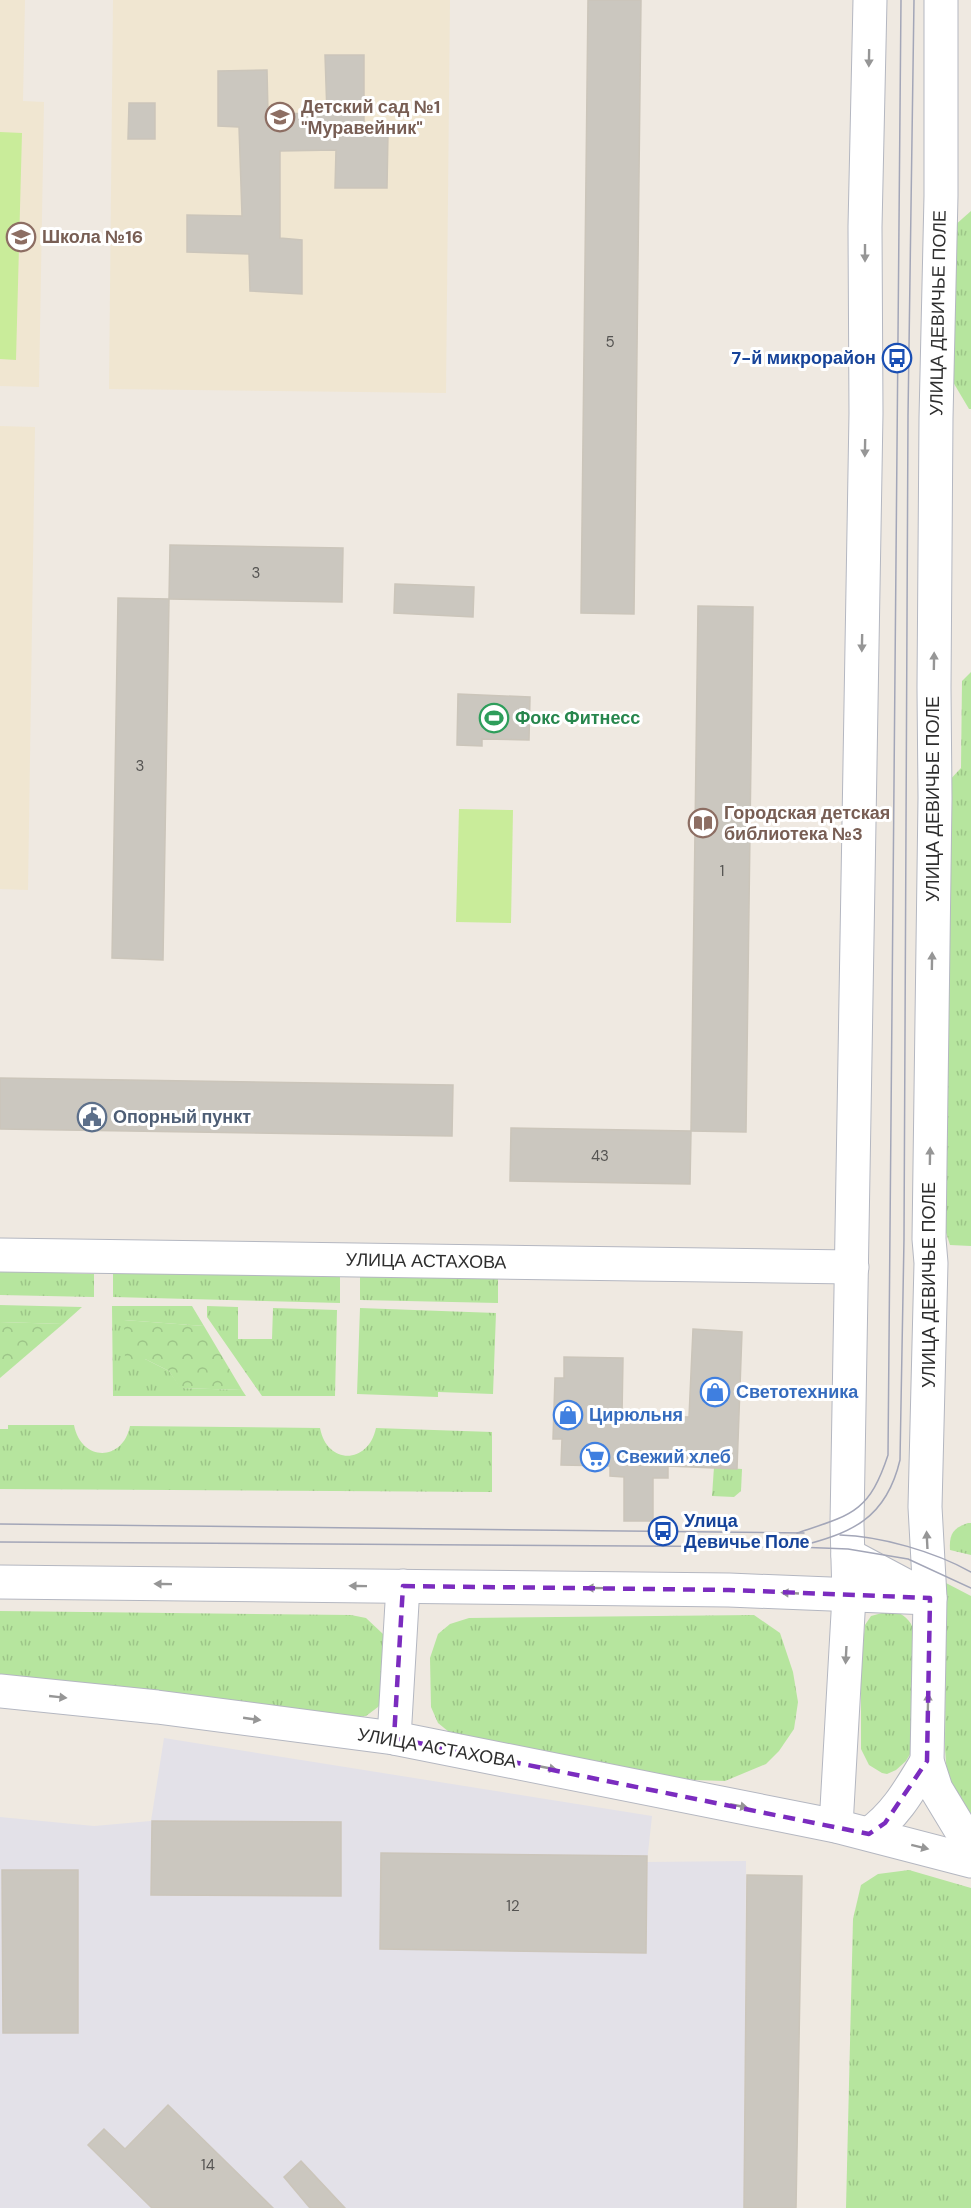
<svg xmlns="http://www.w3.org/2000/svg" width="971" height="2208" font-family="'DM Sans',sans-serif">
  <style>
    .industrial { fill: #e3e1e8 }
    .education { fill: #f0e6d1 }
    .grass { fill: url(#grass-tufts) }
    .forest { fill: url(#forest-crowns) }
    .pitch { fill: #c9ec9a }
    .building { fill: #cbc7bf; stroke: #cbc5ba; stroke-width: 1.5 }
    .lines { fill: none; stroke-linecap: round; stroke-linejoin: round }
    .secondary-casing { stroke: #b4b7c1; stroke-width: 35 }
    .secondary { stroke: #fff; stroke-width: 33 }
    .tram { stroke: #a3a6b8; stroke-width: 1.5 }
    .oneway { fill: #969696 }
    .marked { fill: none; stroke: #7b2cbf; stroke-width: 4.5; stroke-dasharray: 12 8; stroke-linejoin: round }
    .labels { text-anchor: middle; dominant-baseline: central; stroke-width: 6; stroke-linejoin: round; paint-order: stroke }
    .number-label { font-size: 15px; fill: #555452 }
    .education-label { font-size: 18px; font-weight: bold; fill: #785e54; stroke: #fff; text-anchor: start }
    .street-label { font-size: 18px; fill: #2e2e2e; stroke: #fff }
    .transit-label { font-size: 18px; font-weight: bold; fill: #164399; stroke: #fff; text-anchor: end }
    .leisure-label { font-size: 18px; font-weight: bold; fill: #27864d; stroke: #fff; text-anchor: start }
    .service-label { font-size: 18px; font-weight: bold; fill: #4e5e75; stroke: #fff; text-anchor: start }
    .shop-label { font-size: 18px; font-weight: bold; fill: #366cbe; stroke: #fff; text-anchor: start }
  </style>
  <defs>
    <pattern id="grass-tufts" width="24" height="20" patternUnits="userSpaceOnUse" patternTransform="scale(1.5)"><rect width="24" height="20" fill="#b6e59e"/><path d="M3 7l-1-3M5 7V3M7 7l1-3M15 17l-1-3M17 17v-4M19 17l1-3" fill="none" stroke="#9dc588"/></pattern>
    <pattern id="forest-crowns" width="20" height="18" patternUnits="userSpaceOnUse" patternTransform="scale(1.5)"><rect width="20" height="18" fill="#b6e59e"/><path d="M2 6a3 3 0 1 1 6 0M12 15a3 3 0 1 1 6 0" fill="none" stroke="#9dc588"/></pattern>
  </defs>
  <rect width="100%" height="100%" fill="#efe9e1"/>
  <!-- industrial -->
  <path class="industrial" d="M164,1738L652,1816L647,1862L746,1861L744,2208H0V1817L94,1826L151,1821Z"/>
  <!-- education -->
  <g class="education">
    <path d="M0,0H25L23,101L44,102L39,387L0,386Z"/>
    <path d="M113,0H450L446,393L109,389Z"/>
    <path d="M0,426L35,427L28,890L0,889Z"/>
  </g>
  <!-- grass -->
  <g class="grass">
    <path d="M971,211V409H969L950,377L954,226Z"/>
    <path d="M971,672V1246L950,1245L941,1217L946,784L961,768L962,681Z"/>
    <path d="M0,1271L94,1274V1297L0,1295Z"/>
    <path d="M113,1271L340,1276V1303L113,1297Z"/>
    <path d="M360,1275L498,1277V1303L360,1300Z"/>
    <path d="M0,1305L82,1307L63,1324L0,1322Z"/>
    <path d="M112,1306H192L204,1326L124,1320L145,1359L169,1371L181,1388L242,1390L246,1396H113Z"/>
    <path d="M207,1306L238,1307V1339H272L273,1308L337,1310L335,1396H262L207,1317Z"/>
    <path d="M360,1308L496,1313L493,1394L438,1392V1397L357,1394Z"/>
    <path d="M8,1425H74C81,1462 123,1462 130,1426L320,1428C327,1465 368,1465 376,1428L492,1432V1492L0,1489V1429H8Z"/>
    <path d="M714,1467L742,1469L741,1491L734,1497L712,1496Z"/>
    <path d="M968,1523H971V1555L950,1550C949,1534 953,1528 968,1523Z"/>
    <path d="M946,1583L971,1596V1825L947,1777L945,1748Z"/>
    <path d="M893,1610C904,1615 910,1619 914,1631L916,1744L906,1761L896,1770L887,1774L882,1773L869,1765L861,1749V1664L865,1625L871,1616Z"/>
    <path d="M0,1611L351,1615L366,1618L383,1634L386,1649V1696L378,1707L366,1716L350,1718L125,1687L0,1675Z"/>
    <path d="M754,1615L780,1633L793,1672L798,1702L794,1729L779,1751L766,1764L725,1781L694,1780L537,1754L454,1736L438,1723L431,1707L430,1658L438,1634L450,1624L469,1618Z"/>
    <path d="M909,1870L971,1888V2208H846L853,1919L861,1885L878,1874Z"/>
  </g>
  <!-- forest -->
  <g class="forest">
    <path d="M124,1320L204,1326L242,1390L180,1388L169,1371L145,1359L125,1360Z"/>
    <path d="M0,1322L63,1324L0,1378Z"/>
  </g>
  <!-- pitch -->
  <g class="pitch">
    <path d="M0,132L22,133L16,360L0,359Z"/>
    <path d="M459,809L513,810L511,923L456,922Z"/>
  </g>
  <!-- building -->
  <g class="building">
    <path d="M588,0H641L634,614L581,613Z"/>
    <path d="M325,55H364V133H388L387,188H335L336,150L280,151V238L302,240V294L250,291L249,254L187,252V215L242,216L239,127L218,126V71L267,70L268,113L327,114Z"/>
    <path d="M129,103H155V139H128Z"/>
    <path d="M170,545L343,548L342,602L169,599Z"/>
    <path d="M395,584L474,587L473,617L394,613Z"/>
    <path d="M118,598L169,599L163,960L112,958Z"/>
    <path d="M698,606L753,607L746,1132L691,1131Z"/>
    <path d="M458,694L530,697L529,740L482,739V746L457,745Z"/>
    <path d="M0,1078L453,1085L452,1136L0,1129Z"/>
    <path d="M511,1128L691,1131L690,1184L510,1181Z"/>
    <path d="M693,1329L742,1332L737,1469L668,1466V1478H653V1521H624V1477L610,1476V1466L561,1465L562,1439H553L555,1378H564V1357L623,1358L622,1415L689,1417Z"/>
    <path d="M152,1821L341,1822V1896L151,1895Z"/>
    <path d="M381,1853L647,1856L646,1953L380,1949Z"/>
    <path d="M2,1870H78V2033H3Z"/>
    <path d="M747,1875L802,1876L796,2208H744Z"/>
    <path d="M168,2105L273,2208H152L88,2145L104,2129L125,2149Z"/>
    <path d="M301,2161L345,2208H310L284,2177Z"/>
  </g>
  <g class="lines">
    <!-- secondary casing -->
    <g class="secondary-casing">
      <g id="secondary">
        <path d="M941,0V196L936,418L934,688L935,798L929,1239L931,1263L925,1507L930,1598L927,1761L936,1789L962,1832L971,1841"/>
        <path d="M0,1255L852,1267"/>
        <path d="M848,1555L923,1595"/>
        <path d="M0,1582L729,1590L930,1598"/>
        <path d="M0,1691L157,1707L394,1738L836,1826L971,1861"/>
        <path d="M394,1738L403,1586"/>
        <path d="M836,1826L849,1596L847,1524L866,413L865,227L870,0"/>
        <path d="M869,1834C896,1815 910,1789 927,1761"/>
      </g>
    </g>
    <!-- secondary -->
    <use href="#secondary" class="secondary"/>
    <!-- tram -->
    <g class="tram">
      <path d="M0,1524L804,1533"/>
      <path d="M797,1533C851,1515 869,1513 888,1455L901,0"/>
      <path d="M840,1535C881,1536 935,1552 971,1572"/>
      <path d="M0,1542L797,1547L848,1549L908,1559L971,1588"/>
      <path d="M797,1547C852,1533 886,1519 900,1460L904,1239L908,416L914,0"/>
    </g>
  </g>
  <!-- one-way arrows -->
  <defs><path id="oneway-solid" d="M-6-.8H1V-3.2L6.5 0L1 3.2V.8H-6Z" transform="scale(1.5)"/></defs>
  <g class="oneway">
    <use href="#oneway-solid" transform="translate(869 58) rotate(91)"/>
    <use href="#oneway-solid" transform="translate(865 253) rotate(90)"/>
    <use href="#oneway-solid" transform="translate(865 448) rotate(91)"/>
    <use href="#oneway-solid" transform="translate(862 643) rotate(91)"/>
    <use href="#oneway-solid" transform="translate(934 661) rotate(-89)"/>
    <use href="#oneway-solid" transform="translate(932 961) rotate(-89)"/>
    <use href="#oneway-solid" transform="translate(930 1156) rotate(-89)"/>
    <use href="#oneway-solid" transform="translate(927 1540) rotate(-93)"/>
    <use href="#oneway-solid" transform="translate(163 1584) rotate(-179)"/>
    <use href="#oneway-solid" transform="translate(358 1586) rotate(-179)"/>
    <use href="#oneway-solid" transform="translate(595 1588) rotate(-179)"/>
    <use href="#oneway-solid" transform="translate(790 1593) rotate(-177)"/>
    <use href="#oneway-solid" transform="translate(846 1655) rotate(93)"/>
    <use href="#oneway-solid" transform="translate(58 1697) rotate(6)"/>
    <use href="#oneway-solid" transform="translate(928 1702) rotate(-89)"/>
    <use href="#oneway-solid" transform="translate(252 1719) rotate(8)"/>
    <use href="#oneway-solid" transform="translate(548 1768) rotate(11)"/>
    <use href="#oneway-solid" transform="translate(739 1806) rotate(11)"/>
    <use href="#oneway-solid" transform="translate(920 1847) rotate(14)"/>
  </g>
  <!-- marked area -->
  <path class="marked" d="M403,1586L729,1590L930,1598L927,1761L885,1823L869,1834L394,1738Z"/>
  <!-- icons -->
  <defs>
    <g id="school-ring" transform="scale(1.5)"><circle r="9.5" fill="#fff" stroke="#8d6e63" stroke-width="1.5"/><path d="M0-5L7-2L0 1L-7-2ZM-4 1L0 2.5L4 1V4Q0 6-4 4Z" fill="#8d6e63"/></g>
    <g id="bus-ring" transform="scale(1.5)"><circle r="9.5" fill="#fff" stroke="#1a4fb4" stroke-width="1.5"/><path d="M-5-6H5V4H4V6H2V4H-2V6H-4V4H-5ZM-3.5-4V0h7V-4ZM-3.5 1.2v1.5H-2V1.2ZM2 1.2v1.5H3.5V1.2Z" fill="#1a4fb4"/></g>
    <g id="stadium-ring" transform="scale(1.5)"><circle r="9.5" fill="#fff" stroke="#2e9e5b" stroke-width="1.5"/><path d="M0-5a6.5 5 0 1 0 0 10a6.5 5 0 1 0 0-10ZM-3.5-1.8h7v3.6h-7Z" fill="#2e9e5b"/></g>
    <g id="library-ring" transform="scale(1.5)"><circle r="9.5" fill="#fff" stroke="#8d6e63" stroke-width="1.5"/><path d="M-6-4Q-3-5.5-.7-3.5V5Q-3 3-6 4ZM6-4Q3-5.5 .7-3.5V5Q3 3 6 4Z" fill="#8d6e63"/></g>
    <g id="civic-ring" transform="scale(1.5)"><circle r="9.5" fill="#fff" stroke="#5c6f8a" stroke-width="1.5"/><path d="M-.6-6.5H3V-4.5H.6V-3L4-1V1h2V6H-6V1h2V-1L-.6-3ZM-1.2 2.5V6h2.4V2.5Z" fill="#5c6f8a"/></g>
    <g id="shop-ring" transform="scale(1.5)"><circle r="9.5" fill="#fff" stroke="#3f7fe0" stroke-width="1.5"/><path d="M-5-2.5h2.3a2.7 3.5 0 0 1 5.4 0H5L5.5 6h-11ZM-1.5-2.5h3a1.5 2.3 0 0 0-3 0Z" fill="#3f7fe0"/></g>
    <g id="supermarket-ring" transform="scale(1.5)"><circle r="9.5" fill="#fff" stroke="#3f7fe0" stroke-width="1.5"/><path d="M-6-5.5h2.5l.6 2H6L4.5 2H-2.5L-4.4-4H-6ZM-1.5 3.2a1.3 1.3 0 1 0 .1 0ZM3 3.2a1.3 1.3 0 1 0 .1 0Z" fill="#3f7fe0"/></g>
  </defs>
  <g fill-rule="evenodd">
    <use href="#school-ring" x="280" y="117"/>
    <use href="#school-ring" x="21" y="237"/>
    <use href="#bus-ring" x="897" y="358"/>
    <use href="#stadium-ring" x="494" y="718"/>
    <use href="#library-ring" x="703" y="823"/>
    <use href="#civic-ring" x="92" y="1117"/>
    <use href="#shop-ring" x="715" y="1392"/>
    <use href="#shop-ring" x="568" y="1415"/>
    <use href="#supermarket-ring" x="595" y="1457"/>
    <use href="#bus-ring" x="663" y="1531"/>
  </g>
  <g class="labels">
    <!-- number labels -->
    <g class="number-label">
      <text x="610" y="342">5</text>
      <text x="256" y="573">3</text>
      <text x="140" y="766">3</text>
      <text x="722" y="871">1</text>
      <text x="600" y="1156">43</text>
      <text x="513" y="1906">12</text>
      <text x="208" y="2165">14</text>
    </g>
    <!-- education labels -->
    <g class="education-label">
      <text x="301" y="107">Детский сад №1<tspan x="301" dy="21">"Муравейник"</tspan></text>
      <text x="42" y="237">Школа №16</text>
      <text x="724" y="813">Городская детская<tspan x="724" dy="21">библиотека №3</tspan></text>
    </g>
    <!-- street labels -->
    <g class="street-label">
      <text transform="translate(938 313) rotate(-89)">УЛИЦА ДЕВИЧЬЕ ПОЛЕ</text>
      <text transform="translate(933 799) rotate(-90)">УЛИЦА ДЕВИЧЬЕ ПОЛЕ</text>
      <text transform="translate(426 1261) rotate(1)">УЛИЦА АСТАХОВА</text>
      <text transform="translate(929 1285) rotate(-90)">УЛИЦА ДЕВИЧЬЕ ПОЛЕ</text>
      <text transform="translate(437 1748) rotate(10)">УЛИЦА АСТАХОВА</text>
    </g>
    <!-- transit labels -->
    <g class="transit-label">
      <text x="876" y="358">7-й микрорайон</text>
      <text x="684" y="1521" text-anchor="start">Улица<tspan x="684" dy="21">Девичье Поле</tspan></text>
    </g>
    <!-- leisure labels -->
    <g class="leisure-label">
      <text x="515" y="718">Фокс Фитнесс</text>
    </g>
    <!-- service labels -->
    <g class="service-label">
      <text x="113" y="1117">Опорный пункт</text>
    </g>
    <!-- shop labels -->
    <g class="shop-label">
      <text x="736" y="1392">Светотехника</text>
      <text x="589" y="1415">Цирюльня</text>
      <text x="616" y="1457">Свежий хлеб</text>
    </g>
  </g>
</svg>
